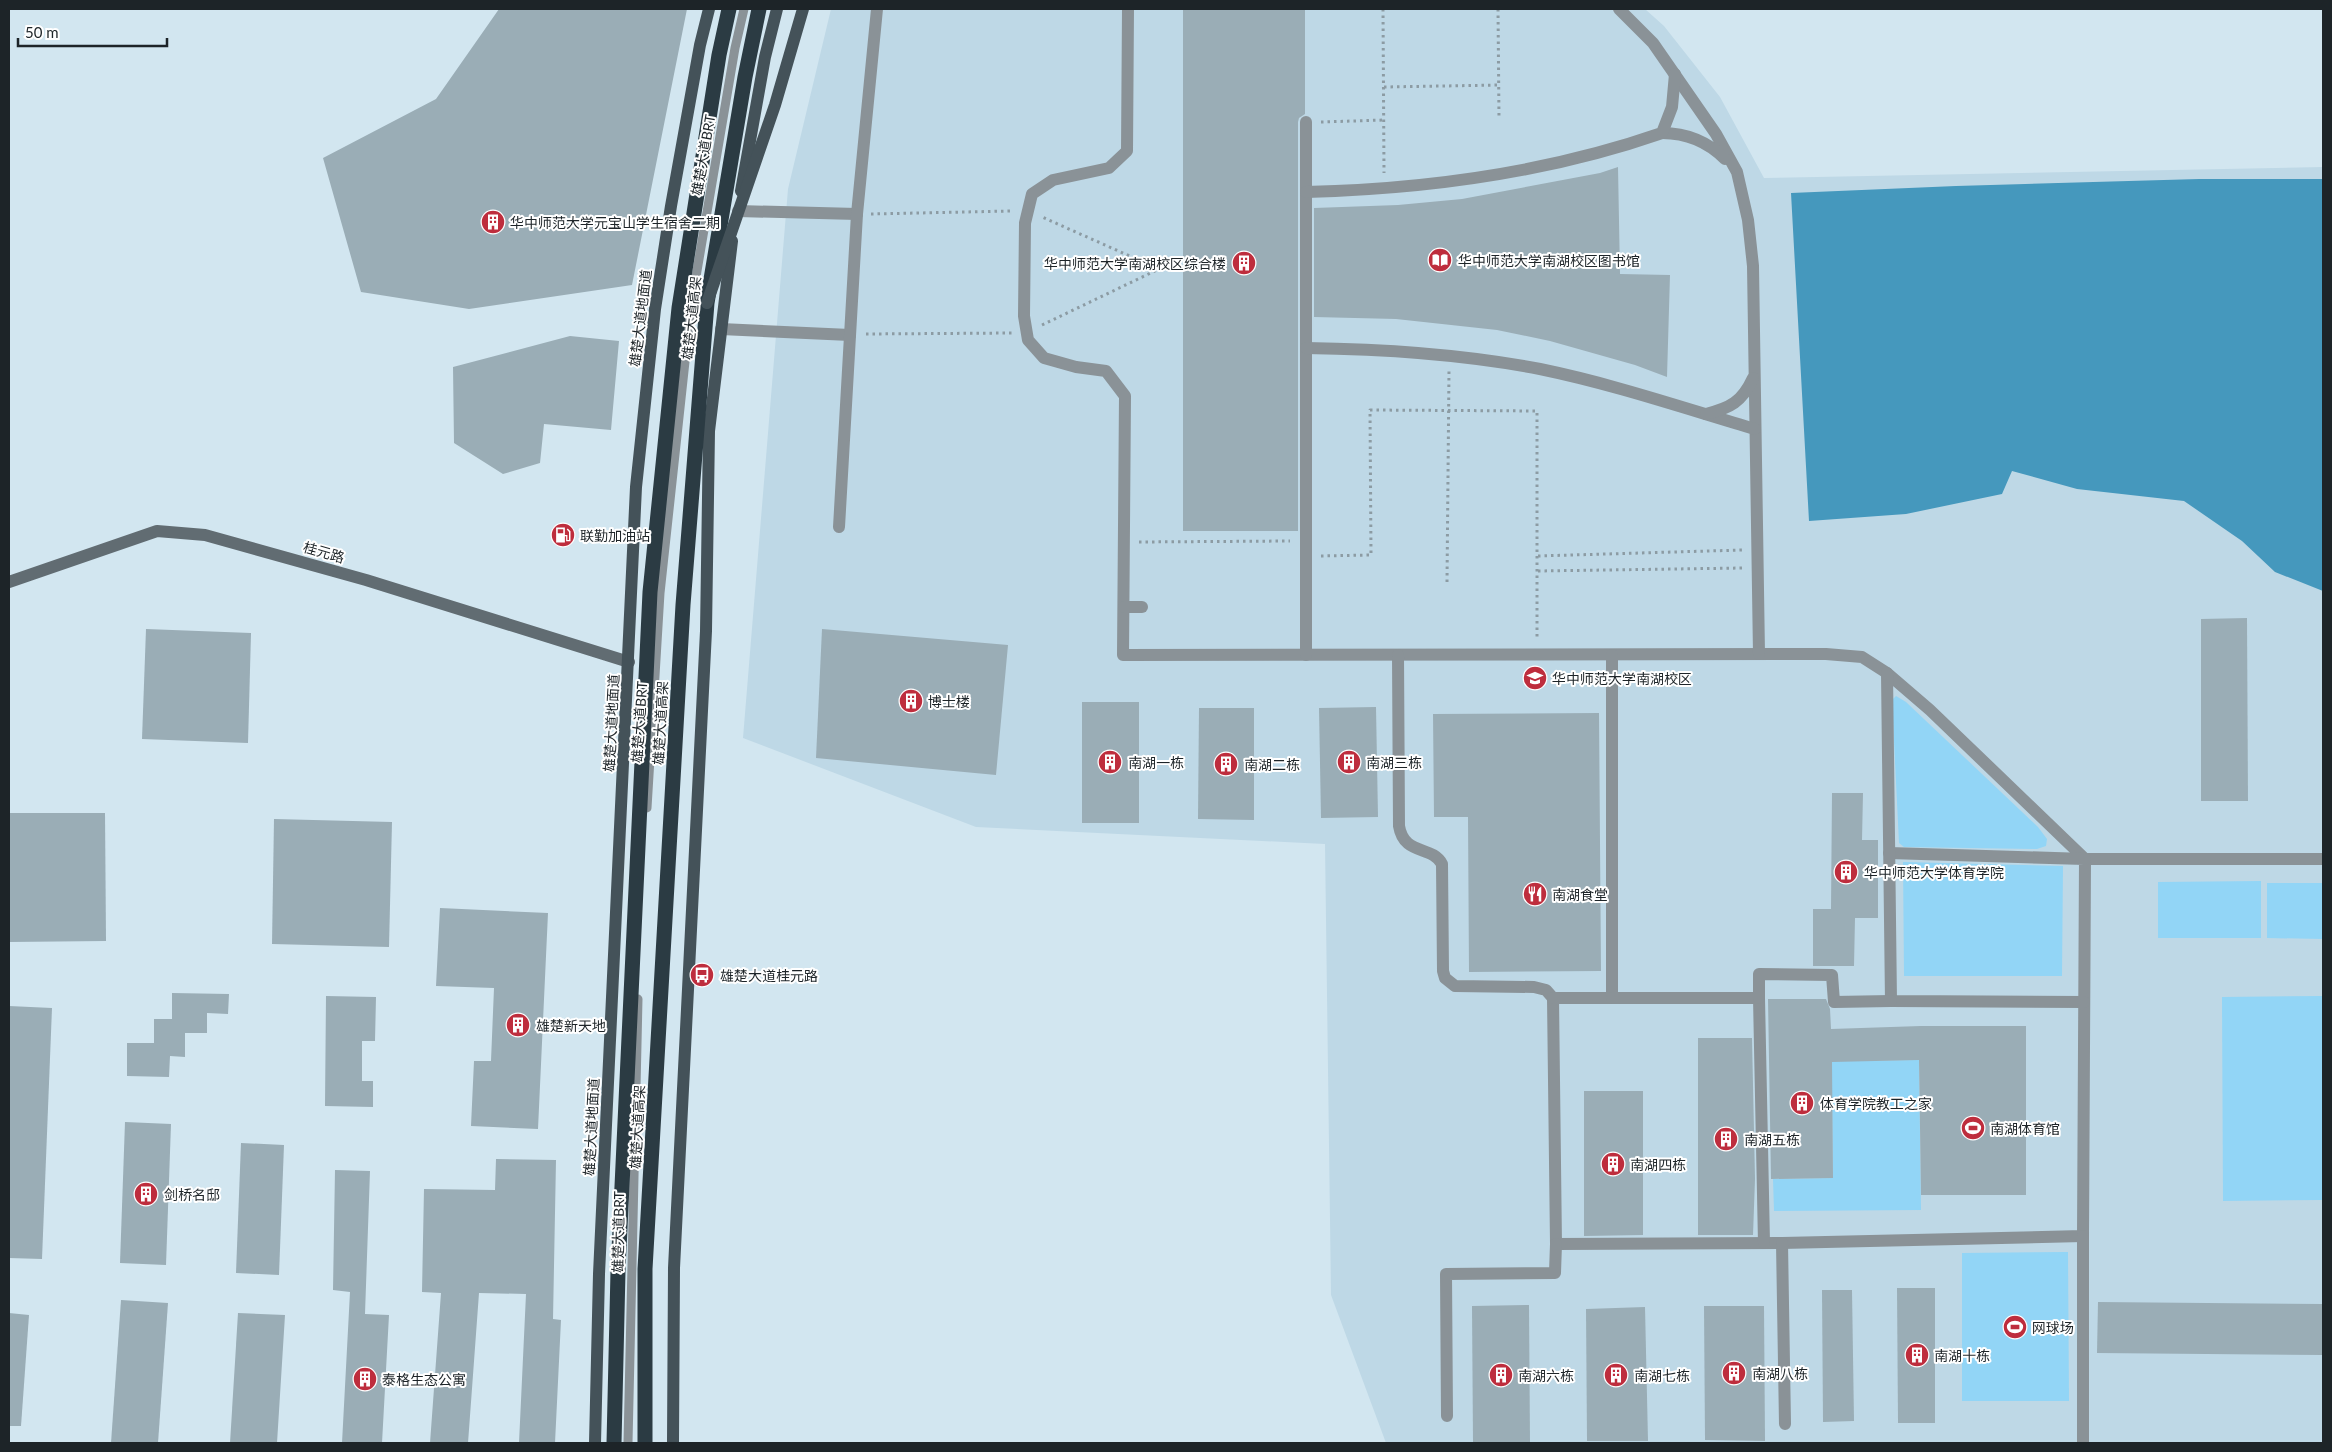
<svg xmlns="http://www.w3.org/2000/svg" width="2332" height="1452" font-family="Lato,'Noto Sans SC',sans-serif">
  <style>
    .built { fill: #bed8e6 }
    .green { fill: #92d5f6 }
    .water { fill: #4598bd }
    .building { fill: #9aadb6 }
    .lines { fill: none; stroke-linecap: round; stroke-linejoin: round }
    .path { stroke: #8c9ba3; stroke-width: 3; stroke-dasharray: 2.5 4; stroke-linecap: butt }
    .lane { stroke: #8a9297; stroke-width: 9 }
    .street { stroke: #8a9297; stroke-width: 12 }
    .secondary { stroke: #616c72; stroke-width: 12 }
    .primary { stroke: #445259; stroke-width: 12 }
    .highway { stroke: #2b3b43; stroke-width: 15 }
    .primary-bridge { stroke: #445259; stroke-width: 12 }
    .labels { text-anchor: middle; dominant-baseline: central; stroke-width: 4; stroke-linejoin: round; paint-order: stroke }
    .street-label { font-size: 14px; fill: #1d2428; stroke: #fff }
    .poi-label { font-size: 14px; fill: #1d2428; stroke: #fff; text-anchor: start }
  </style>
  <rect width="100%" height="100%" fill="#d2e6f0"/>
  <!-- built -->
  <path class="built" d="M831,9H1645L1664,26L1720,97L1764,178L2323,167V1443H1386L1331,1295L1325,844L976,827L743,738L788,189Z"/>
  <!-- green -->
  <g class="green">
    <path d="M1896,696L1906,702L2038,827L2047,839L2046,846L2037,849L1904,847L1899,843L1892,700Z"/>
    <path d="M1903,862L2063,866L2062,976H1904Z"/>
    <path d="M2261,881V938H2158V882Z"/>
    <path d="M2267,883H2323V939L2267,938Z"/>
    <path d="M2323,996V1200L2223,1201L2222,997Z"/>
    <path d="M1831,1029H1838L1839,1061L1919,1060L1921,1210L1774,1211L1773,1179L1833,1178Z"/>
    <path d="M2068,1252L2069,1401H1962V1253Z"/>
  </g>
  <!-- water -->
  <path class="water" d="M2199,179H2323V591L2275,572L2242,541L2184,501L2077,489L2012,471L2002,494L1906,514L1809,521L1791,193L1956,186Z"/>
  <!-- building -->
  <g class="building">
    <path d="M499,9H687L632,285L469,309L361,292L323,158L436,99Z"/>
    <path d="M1183,9H1305V114L1299,118L1298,122V531H1183Z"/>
    <path d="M1618,167L1620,274L1670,275L1667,377L1635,365L1550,341L1497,330L1396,319L1314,317V208L1398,205L1462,199L1600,173Z"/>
    <path d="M570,336L619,341L611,430L544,424L540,463L503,474L454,443L453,367Z"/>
    <path d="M2247,618L2248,801H2201V619Z"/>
    <path d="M146,629L251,633L248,743L142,739Z"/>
    <path d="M822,629L1008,645L996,775L816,758Z"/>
    <rect x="1082" y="702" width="57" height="121"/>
    <path d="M1376,707L1378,817L1321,818L1319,708Z"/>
    <path d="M1199,708H1254V820L1198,819Z"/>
    <path d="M1599,713L1601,971L1469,972L1468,817H1434L1433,714Z"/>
    <path d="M1832,793H1863L1862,840H1878V918H1855L1854,966H1813V909H1831Z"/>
    <path d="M9,813H105L106,941L9,942Z"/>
    <path d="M274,819L392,822L389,947L272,944Z"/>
    <path d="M440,908L548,913L538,1129L471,1126L474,1061H491L494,988L436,986Z"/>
    <path d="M172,993L229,994L228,1014L207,1013V1033H185V1057L170,1056L169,1077L127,1076V1043H154V1019H172Z"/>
    <path d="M326,996L376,997L375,1041H362V1081H373V1107L325,1106Z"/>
    <path d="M1768,999H1826L1830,1009L1831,1029L1921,1026H2026V1195H1921L1919,1060L1832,1062L1833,1178L1771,1179Z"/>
    <path d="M9,1006L52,1008L42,1259L9,1258Z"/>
    <path d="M1698,1038H1752L1755,1179L1753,1235H1698Z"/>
    <path d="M1584,1091H1643V1235L1584,1236Z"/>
    <path d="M125,1122L171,1124L166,1265L120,1263Z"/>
    <path d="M241,1143L284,1145L279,1275L236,1273Z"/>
    <path d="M496,1159L556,1160L553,1319L561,1320L555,1443H519L526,1294L479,1293L468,1443H430L441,1293L422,1292L424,1189L495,1190Z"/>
    <path d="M335,1170L370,1171L365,1314L389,1315L382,1443H342L350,1292L333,1290Z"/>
    <path d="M1897,1288H1935V1423H1898Z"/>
    <path d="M1822,1290H1852L1854,1421L1823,1422Z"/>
    <path d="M121,1300L168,1303L158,1443H111Z"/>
    <path d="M2098,1302L2323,1304V1355L2097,1353Z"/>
    <path d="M1529,1305L1530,1443H1473L1472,1306Z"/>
    <path d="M1704,1306H1764L1765,1441L1705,1440Z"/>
    <path d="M1645,1307L1648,1441H1587L1586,1309Z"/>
    <path d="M9,1313L29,1315L21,1426H9Z"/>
    <path d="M238,1313L285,1315L277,1443H230Z"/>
  </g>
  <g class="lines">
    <!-- path -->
    <g class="path">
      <path d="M1383,9L1384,173"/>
      <path d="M1498,9L1499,119"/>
      <path d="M1384,87L1500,85"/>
      <path d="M1321,122L1384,120"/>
      <path d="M871,214L1012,211"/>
      <path d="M1042,325L1159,269L1042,217"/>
      <path d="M866,334L1012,333"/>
      <path d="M1139,542L1290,541"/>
      <path d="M1321,556L1371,555L1370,410L1537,411V639"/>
      <path d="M1538,556L1742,550"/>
      <path d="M1538,571L1742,568"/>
      <path d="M1447,582L1449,370"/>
    </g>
    <!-- lane -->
    <g class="lane">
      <path d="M647,808L660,593L691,306L735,48L744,9"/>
      <path d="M628,1443L638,999"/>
    </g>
    <!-- street -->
    <g class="street">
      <path d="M1128,9L1127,151L1109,168L1053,180L1032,194L1025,223L1024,316L1028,340L1044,358L1076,367L1106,371L1125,396L1123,655L1826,654L1862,657L1887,673L1930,710L2085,859H2323"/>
      <path d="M1619,9L1653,43L1716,134L1737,172L1748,220L1753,266L1759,654"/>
      <path d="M1306,122V655"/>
      <path d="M1662,133C1686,133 1708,142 1725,159"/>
      <path d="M1306,192C1427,189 1547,173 1662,133L1672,107L1675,74"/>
      <path d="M738,211L857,214"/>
      <path d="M721,329L850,335"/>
      <path d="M1306,348C1384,349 1462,354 1540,369C1613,384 1684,408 1755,429"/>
      <path d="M1706,414C1730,408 1742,402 1753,378"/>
      <path d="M839,527L857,214L877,9"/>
      <path d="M1124,607H1142"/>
      <path d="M1398,655L1399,826C1404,856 1432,845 1442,864L1443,971L1445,978L1455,986L1534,987L1546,990L1553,998L1556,1244L1782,1243L2083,1236L2085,859L1889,853"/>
      <path d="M1887,673L1891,1001L2084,1002"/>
      <path d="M1553,998H1612V655"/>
      <path d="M1612,998H1759L1764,1243"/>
      <path d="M1759,998V974L1832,975L1834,1002L1891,1001"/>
      <path d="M2083,1236V1443"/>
      <path d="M1782,1243L1785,1424"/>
      <path d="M1447,1416L1446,1274L1555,1273L1556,1244"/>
    </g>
    <!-- secondary -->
    <path class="secondary" d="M9,582L157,531L205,535L366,580L629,662"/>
    <!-- primary -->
    <g class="primary">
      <path d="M741,191L765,57L777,9"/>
      <path d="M595,1443L599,1274L636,487L655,309L671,206L700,45L709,9"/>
      <path d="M673,1443L674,1268L706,631L709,431L732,241"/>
    </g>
    <!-- highway -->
    <g class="highway">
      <path d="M614,1443L618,1271L650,592L679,308L719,55L729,9"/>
      <path d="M645,1443V1269L683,605L707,303L745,77L759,9"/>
    </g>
    <!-- primary-bridge -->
    <path class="primary-bridge" d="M707,303L775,105L803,9"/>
  </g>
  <!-- icons -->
  <defs>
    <g id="building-disc" transform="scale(1.25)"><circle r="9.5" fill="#be2d3d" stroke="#fff"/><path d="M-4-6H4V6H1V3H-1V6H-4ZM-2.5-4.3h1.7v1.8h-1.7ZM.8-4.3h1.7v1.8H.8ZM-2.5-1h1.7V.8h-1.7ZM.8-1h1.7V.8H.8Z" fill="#fff"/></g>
    <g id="library-disc" transform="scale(1.25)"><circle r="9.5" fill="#be2d3d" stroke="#fff"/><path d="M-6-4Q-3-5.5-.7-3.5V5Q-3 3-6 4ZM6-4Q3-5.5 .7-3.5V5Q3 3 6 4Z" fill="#fff"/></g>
    <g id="fuel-disc" transform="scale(1.25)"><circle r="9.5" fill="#be2d3d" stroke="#fff"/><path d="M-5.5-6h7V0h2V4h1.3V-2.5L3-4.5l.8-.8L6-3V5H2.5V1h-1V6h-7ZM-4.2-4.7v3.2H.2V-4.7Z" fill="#fff"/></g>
    <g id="university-disc" transform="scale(1.25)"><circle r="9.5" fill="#be2d3d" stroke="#fff"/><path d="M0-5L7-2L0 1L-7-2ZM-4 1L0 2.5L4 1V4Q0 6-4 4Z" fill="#fff"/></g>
    <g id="restaurant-disc" transform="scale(1.25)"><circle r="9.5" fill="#be2d3d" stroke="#fff"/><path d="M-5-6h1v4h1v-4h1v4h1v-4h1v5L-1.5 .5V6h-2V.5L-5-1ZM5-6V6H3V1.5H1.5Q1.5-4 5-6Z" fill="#fff"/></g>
    <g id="bus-disc" transform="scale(1.25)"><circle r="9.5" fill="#be2d3d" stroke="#fff"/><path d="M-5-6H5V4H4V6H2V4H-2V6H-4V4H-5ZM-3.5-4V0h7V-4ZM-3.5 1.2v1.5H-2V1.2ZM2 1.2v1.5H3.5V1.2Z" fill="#fff"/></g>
    <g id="stadium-disc" transform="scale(1.25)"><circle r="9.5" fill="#be2d3d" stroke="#fff"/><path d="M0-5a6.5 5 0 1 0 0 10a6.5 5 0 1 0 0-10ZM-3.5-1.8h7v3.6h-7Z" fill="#fff"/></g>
  </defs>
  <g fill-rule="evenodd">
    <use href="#building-disc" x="493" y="222"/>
    <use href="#library-disc" x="1440" y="260"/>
    <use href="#building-disc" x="1244" y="263"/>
    <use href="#fuel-disc" x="563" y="535"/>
    <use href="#university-disc" x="1535" y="678"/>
    <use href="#building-disc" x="911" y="701"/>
    <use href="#building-disc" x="1110" y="762"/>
    <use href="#building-disc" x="1349" y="762"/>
    <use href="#building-disc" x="1226" y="764"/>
    <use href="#building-disc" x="1846" y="872"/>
    <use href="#restaurant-disc" x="1535" y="894"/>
    <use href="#bus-disc" x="702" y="975"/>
    <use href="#building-disc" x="518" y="1025"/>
    <use href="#building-disc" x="1802" y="1103"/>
    <use href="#stadium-disc" x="1973" y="1128"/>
    <use href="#building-disc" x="1726" y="1139"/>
    <use href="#building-disc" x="1613" y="1164"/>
    <use href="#building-disc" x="146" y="1194"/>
    <use href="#stadium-disc" x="2015" y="1327"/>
    <use href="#building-disc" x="1917" y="1355"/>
    <use href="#building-disc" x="1734" y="1373"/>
    <use href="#building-disc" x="1501" y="1375"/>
    <use href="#building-disc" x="1616" y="1375"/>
    <use href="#building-disc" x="365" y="1379"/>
  </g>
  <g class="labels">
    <!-- street labels -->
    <g class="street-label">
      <text transform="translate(703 155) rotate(-80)">雄楚大道BRT</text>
      <text transform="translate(640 318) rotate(-83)">雄楚大道地面道</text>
      <text transform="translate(691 318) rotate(-84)">雄楚大道高架</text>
      <text transform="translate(324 552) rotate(16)">桂元路</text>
      <text transform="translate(639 722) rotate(-86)">雄楚大道BRT</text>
      <text transform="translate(611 723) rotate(-87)">雄楚大道地面道</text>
      <text transform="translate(660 723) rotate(-87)">雄楚大道高架</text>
      <text transform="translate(591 1127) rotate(-87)">雄楚大道地面道</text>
      <text transform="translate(637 1127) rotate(-87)">雄楚大道高架</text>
      <text transform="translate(618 1232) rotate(-89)">雄楚大道BRT</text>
    </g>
    <!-- poi labels -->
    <g class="poi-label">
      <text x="510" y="222">华中师范大学元宝山学生宿舍二期</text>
      <text x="1458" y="260">华中师范大学南湖校区图书馆</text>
      <text x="1226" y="263" text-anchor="end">华中师范大学南湖校区综合楼</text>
      <text x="580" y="535">联勤加油站</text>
      <text x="1552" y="678">华中师范大学南湖校区</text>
      <text x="928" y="701">博士楼</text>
      <text x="1128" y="762">南湖一栋</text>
      <text x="1366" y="762">南湖三栋</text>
      <text x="1244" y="764">南湖二栋</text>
      <text x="1864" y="872">华中师范大学体育学院</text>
      <text x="1552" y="894">南湖食堂</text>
      <text x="720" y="975">雄楚大道桂元路</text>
      <text x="536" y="1025">雄楚新天地</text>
      <text x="1820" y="1103">体育学院教工之家</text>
      <text x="1990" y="1128">南湖体育馆</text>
      <text x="1744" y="1139">南湖五栋</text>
      <text x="1630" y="1164">南湖四栋</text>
      <text x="164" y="1194">剑桥名邸</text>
      <text x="2032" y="1327">网球场</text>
      <text x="1934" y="1355">南湖十栋</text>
      <text x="1752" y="1373">南湖八栋</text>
      <text x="1518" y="1375">南湖六栋</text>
      <text x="1634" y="1375">南湖七栋</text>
      <text x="382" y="1379">泰格生态公寓</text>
    </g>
  </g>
  <!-- border -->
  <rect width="2332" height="1452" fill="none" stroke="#1d2428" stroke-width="20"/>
  <!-- scale -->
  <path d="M18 38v8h149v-8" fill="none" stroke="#1d2428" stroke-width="2.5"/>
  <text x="25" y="38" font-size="15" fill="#1d2428" stroke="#ffffff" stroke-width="4" paint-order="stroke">50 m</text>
</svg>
